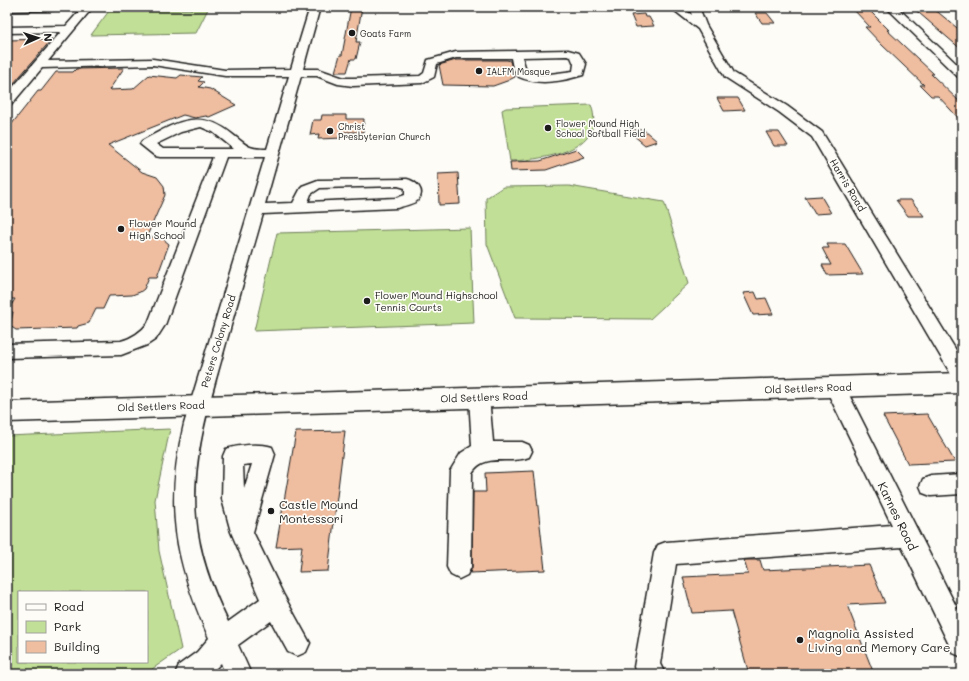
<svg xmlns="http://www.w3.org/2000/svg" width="969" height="681" font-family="Mali,sans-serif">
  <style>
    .green { fill: #c1df96; stroke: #6e7e59; fill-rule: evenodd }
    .building { fill: #efbda0; stroke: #1c1c1c }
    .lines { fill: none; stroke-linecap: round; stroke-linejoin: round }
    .minor-casing { stroke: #1c1c1c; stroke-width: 3 }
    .major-casing { stroke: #1c1c1c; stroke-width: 3 }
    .minor { fill: #fdfcf7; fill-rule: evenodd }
    .major { fill: #fdfcf7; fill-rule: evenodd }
    .poi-dot { fill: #1c1c1c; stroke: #fdfcf7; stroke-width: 1.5 }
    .labels { text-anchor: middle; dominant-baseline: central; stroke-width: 3.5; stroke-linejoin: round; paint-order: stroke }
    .far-poi-label { font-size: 9px; fill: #1c1c1c; stroke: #fdfcf7; text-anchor: start }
    .street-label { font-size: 10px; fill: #1c1c1c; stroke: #fdfcf7 }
    .poi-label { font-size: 10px; fill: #1c1c1c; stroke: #fdfcf7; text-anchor: start }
    .near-poi-label { font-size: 12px; fill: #1c1c1c; stroke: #fdfcf7; text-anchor: start }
    .near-street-label { font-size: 12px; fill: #1c1c1c; stroke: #fdfcf7 }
  </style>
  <rect width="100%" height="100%" fill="#fdfcf7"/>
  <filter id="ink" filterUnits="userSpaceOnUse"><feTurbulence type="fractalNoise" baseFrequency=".025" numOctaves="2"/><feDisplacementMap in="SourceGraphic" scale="8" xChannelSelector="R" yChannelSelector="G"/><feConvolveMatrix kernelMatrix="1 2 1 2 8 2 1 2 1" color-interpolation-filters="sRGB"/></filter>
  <g filter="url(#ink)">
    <!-- green -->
    <g class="green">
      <path d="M208,9L196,33L91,35L109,11Z"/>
      <path d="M591,105C608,151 541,160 510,161L502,110L506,108Z"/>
      <path d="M569,186L664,202L689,283L650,319L515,318L487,244L486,198L503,187Z"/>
      <path d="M470,228L474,323L254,331L277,233Z"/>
      <path d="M170,429L155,500L159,551L181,649L145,674H7V436ZM19,592H147V662H19Z"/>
    </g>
    <!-- building -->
    <g class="building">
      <path d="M351,7H362L356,42H360L356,59H351L347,72H335L340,55H342Z"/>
      <path d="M912,7L933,8L962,32V50Z"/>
      <path d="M853,9H868L889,30H887L934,74H931L962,104V122L938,96H931L920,85H924L882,45L865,27H870Z"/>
      <path d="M755,13H767L775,23H762Z"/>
      <path d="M644,14L645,17H649L654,26L636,27L631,15Z"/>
      <path d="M52,39L7,91V40Z"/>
      <path d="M456,60H507L510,61L515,77L507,81L493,86L443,85L439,65Z"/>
      <path d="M124,68L109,90L133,89L149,75L177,78L181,75L202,77L198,81L204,82L199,87L210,89L236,105L209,117L206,116L195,118L183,115L108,145L142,172L157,177L164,186L165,195L147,236L163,239L169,244L157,277H149L144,289L140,292L132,295L109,296L103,309H96L89,323L78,326L77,328L16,330L10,326L13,312H7L15,299H7V130L38,91H41L56,72H73L76,69Z"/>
      <path d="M717,98H738L745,110L724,111Z"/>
      <path d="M322,115H346V119H364L363,132H344L343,138L318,139L319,134L310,135L313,120H321Z"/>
      <path d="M627,130H644L657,141L645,145Z"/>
      <path d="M766,132H779L788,146H774Z"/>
      <path d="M576,149L584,157L546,170L511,171L510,162L540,161Z"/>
      <path d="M458,173L460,204L439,205L438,174Z"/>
      <path d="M821,196L831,213L815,214L805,197Z"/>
      <path d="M896,200H911L924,216H908Z"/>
      <path d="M827,244H845L863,274L827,275L822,265H831L822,248H829Z"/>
      <path d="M755,292L758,299L766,298L773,314L753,315L743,293Z"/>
      <path d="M927,414L955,462L908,464L883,416Z"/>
      <path d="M345,431L328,571L299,572L302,546L276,547L296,432Z"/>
      <path d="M534,471L545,570L470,573L472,567L473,492H486L485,473Z"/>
      <path d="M744,560H760L763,570L869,565L885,603L847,605L874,674H749L731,611L692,613L683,577L748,574Z"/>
    </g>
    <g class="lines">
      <!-- minor casing -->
      <g class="minor-casing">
        <g id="minor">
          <path d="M7,7H58L53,10L7,11Z"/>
          <path d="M83,7H93L48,61L153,59L225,70L291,69L310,7H320L303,69H318L344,78H353L420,76L424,73L428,60L456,52L568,50L579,53L586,64L583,75C563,81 539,86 519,77L513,68L511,58H456L437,64L434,77L422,83L353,86L338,84L317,76H301L265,204L293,203L302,186L318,180L407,179C416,181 426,191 418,200C414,204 403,206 397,208L263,214C250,260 236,307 223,354C208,408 191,461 196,518C199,555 212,589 228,622L260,599L231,532L222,499L223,456L226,449C239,445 259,443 272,447L275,454L253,532L283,594L310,643L306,652L297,656L288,652L271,621L238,645L251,674H225L221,663L210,674H175L179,665L197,652L209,638C175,561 164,507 184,424L265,157H226L165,325L156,339L147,345L121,355L7,358V344L121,341C132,338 141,332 148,323L213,157H160L155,156L140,144L142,141C175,123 199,107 232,134C248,146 247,149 267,149L289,76H225L153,65L42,68L11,105L7,106V94L61,32L7,33V27L66,26ZM567,56L571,57L574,64L573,71L542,75L527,73L522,57ZM201,127L213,132L234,149H163L156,144L181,132ZM398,186L405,188V195L396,198L308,202L311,194L320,188ZM252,464L244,489L243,465Z"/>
          <path d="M670,7H681L692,15L689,7H699L706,25L734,73L787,106L822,132L962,360V384L955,381L812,137L779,112L725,77L698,29Z"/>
          <path d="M886,7H897L962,69V79L958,77Z"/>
          <path d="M835,379L842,381L962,618V657L953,653L902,547L676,564L660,664L665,674H637L634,667L654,553L658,545L666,542L892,525L825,387L828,381Z"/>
          <path d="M479,389L486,391L489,397L493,442H522L529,445L532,451L529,457C509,465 485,452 472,473L471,567L467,575L459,579L451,575L447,567L450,471L461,453L472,446L469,397L472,391Z"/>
          <path d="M962,474V494L931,496L923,493L920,486L923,479L931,476Z"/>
        </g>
      </g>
      <!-- major casing -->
      <g class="major-casing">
        <path id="major" d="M962,373V393L7,422V402Z"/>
      </g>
      <!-- minor -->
      <use href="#minor" class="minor"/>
      <!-- major -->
      <use href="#major" class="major"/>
    </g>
  </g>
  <!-- markers -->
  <g class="poi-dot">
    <circle cx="352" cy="33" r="4"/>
    <circle cx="479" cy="71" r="4"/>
    <circle cx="548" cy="128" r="4"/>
    <circle cx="330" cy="131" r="4"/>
    <circle cx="121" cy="229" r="4"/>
    <circle cx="367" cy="301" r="4"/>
    <circle cx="271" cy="511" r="4"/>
    <circle cx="800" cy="640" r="4"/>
  </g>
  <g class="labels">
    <!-- far-poi labels -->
    <g class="far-poi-label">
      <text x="360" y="33">Goats Farm</text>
      <text x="487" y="71">IALFM Mosque</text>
      <text x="556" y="123">Flower Mound High<tspan x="556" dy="10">School Softball Field</tspan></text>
      <text x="338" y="126">Christ<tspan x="338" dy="10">Presbyterian Church</tspan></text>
    </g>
    <!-- street labels -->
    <g class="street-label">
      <text transform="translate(848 185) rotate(59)">Harris Road</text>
      <text transform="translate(218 341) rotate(-73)">Peters Colony Road</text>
      <text transform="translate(808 388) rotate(-2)">Old Settlers Road</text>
      <text transform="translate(484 397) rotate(-2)">Old Settlers Road</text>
      <text transform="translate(161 406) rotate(-2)">Old Settlers Road</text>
    </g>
    <!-- poi labels -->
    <g class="poi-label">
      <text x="129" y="223">Flower Mound<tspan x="129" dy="12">High School</tspan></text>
      <text x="375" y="295">Flower Mound Highschool<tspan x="375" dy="12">Tennis Courts</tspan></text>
    </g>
    <!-- near-poi labels -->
    <g class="near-poi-label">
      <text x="279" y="504">Castle Mound<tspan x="279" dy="14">Montessori</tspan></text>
      <text x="808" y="633">Magnolia Assisted<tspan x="808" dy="14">Living and Memory Care</tspan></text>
    </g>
    <!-- near-street labels -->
    <g class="near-street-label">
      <text transform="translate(898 516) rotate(64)">Karnes Road</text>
    </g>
  </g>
  <!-- margin -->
  <rect width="969" height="681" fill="none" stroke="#fdfcf7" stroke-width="24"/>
  <rect x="12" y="12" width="945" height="657" fill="none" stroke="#1c1c1c" stroke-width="1.5" filter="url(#ink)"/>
  <!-- legend -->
  <rect x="18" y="591" width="130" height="72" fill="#fdfcf7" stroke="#a3a29f"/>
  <rect x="26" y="604" width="20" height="6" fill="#fdfcf7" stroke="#a3a29f"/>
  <text x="54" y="611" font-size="12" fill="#1c1c1c">Road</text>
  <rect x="26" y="621" width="20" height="12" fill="#c1df96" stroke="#a3a29f"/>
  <text x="54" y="631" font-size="12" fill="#1c1c1c">Park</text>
  <rect x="26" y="641" width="20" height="12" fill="#efbda0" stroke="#a3a29f"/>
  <text x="54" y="651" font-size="12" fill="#1c1c1c">Building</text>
  <!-- north arrow -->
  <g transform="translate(38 38) rotate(87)" stroke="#fdfcf7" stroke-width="3" paint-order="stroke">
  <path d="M0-3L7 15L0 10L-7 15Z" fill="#1c1c1c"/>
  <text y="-6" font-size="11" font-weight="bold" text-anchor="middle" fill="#1c1c1c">N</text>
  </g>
</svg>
